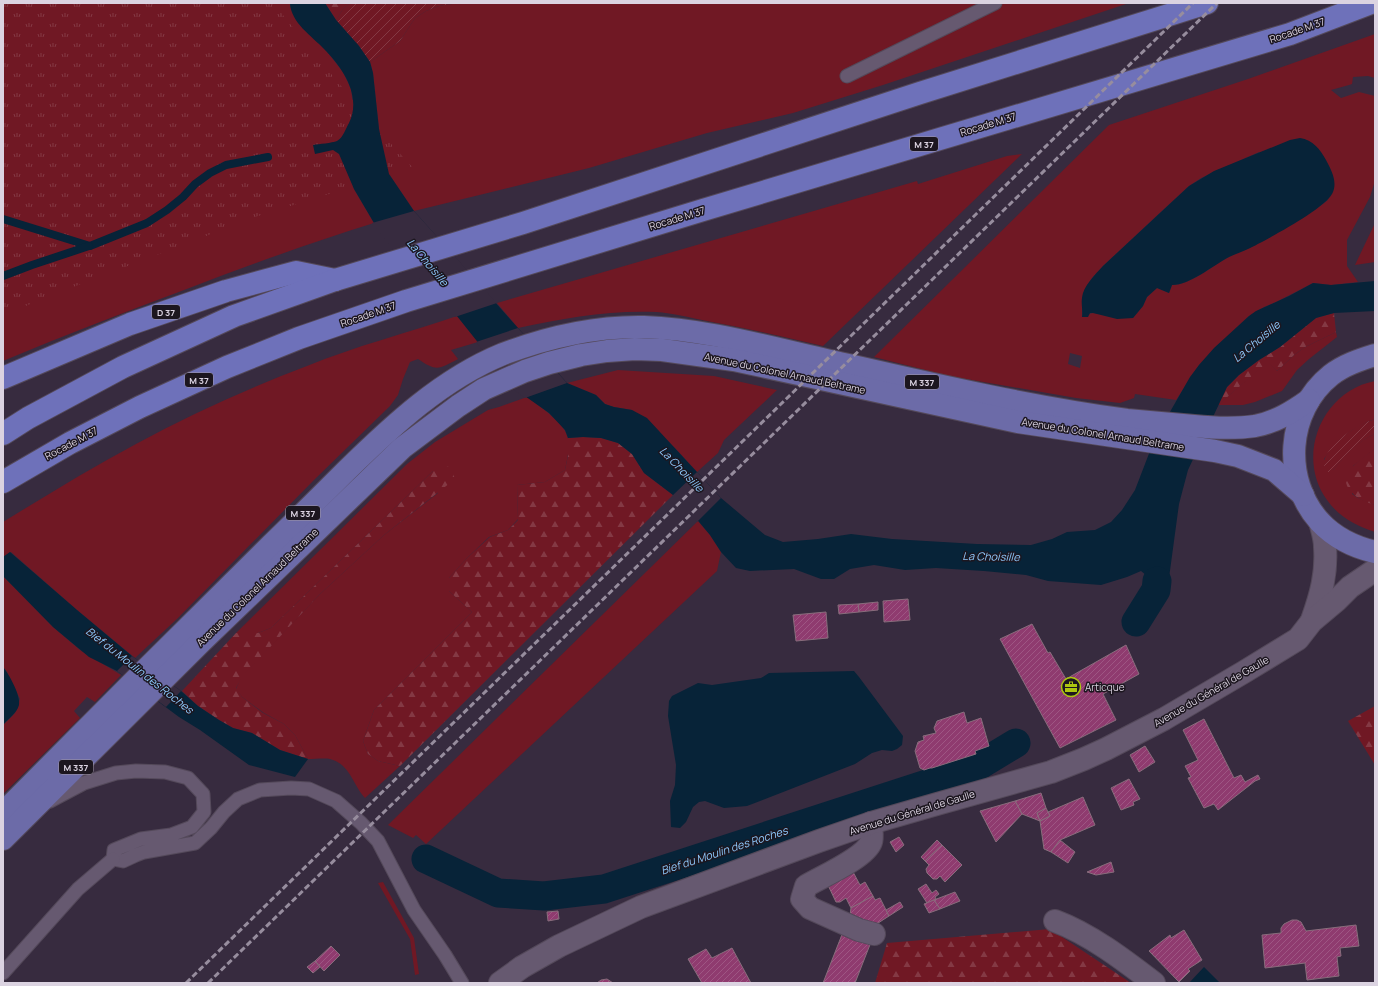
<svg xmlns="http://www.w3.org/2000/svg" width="1378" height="986" font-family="Manrope,sans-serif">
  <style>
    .grass { fill: #701824; fill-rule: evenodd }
    .forest { fill: url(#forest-firs) }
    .park { fill: url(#park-tufts) }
    .garden { fill: url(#garden-furrows) }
    .water { fill: #072338 }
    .pier { fill: #372b3f }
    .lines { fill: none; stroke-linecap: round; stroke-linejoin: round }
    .stream { stroke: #072338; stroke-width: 8 }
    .canal { stroke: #072338; stroke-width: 29 }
    .building { fill: url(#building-hatch); stroke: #886d7c }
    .service-casing { stroke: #54495a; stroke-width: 15 }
    .minor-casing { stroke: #54495a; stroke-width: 24 }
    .tertiary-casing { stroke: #54495a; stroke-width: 24 }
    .primary-casing { stroke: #54495a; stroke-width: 24 }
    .trunk-casing { stroke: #54495a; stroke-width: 24 }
    .service { stroke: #665970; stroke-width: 13 }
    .minor { stroke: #665970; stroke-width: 22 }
    .tertiary { stroke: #665970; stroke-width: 22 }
    .primary { stroke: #6c6ba8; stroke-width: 22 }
    .trunk { stroke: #6e71ba; stroke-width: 22 }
    .rail { stroke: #978d9e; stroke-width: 3; stroke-dasharray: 6 3; stroke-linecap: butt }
    .labels { text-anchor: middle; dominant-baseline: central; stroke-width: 3; stroke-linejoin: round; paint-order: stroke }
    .shield { fill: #1c161f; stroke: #a29aa7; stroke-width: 1 }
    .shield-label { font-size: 9px; font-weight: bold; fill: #dbd3e1 }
    .street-label { font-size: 10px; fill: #dbd3e1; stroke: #1c161f }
    .poi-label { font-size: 10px; fill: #dbd3e1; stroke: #1c161f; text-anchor: start }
    .water-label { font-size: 11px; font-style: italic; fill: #8ecafe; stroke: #1c161f }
  </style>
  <defs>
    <pattern id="forest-firs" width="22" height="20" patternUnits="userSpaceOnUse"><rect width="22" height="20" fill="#701824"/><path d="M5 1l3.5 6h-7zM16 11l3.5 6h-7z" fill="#843944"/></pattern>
    <pattern id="park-tufts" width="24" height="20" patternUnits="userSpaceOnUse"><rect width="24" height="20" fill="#701824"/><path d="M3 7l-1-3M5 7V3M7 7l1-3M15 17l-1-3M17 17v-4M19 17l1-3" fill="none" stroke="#843944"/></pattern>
    <pattern id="garden-furrows" width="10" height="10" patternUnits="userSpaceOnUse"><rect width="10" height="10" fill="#701824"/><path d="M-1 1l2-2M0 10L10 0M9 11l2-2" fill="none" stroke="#843944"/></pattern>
    <pattern id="building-hatch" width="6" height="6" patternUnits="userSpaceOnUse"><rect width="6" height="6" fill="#8f3b6f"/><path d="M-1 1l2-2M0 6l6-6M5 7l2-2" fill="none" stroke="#9e5683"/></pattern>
  </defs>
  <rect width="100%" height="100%" fill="#372b3f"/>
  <!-- grass -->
  <g class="grass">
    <path d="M3,3H290V6L309,34L325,49L343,72L351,89L353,105L345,165L354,189L374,223C313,242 252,264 192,287C128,311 65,335 3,361Z"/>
    <path d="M458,3H1129L883,85L793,113L707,133L589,168L414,211L389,174L379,129L373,73L370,62L400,41L415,18L426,11L439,6Z"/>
    <path d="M1375,34V78L1368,76L1353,77L1352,84L1349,85L1331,90L1341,98L1359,92L1375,96L1374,184L1370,197L1347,240V266L1358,282L1331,285L1313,283L1276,302L1264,307L1249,316L1215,348L1199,365L1176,400L1135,394L1134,398L1120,403L1076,398L949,376L874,357L1109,125L1248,79ZM1259,152L1328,200C1304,219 1276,234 1249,248C1243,252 1236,253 1229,257C1213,265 1191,285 1172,285L1169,293L1157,288L1147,297L1143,306L1133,318L1093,313L1082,316V298L1085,289L1092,278L1103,266L1164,209L1189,186L1201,178ZM1070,353L1082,356L1080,368L1068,364Z"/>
    <path d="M1022,154L823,346C785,337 746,328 707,321C691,318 673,313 656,312C610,310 564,318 518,328L497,303L917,181L918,184L1007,156Z"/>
    <path d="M1375,223V262L1355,265Z"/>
    <path d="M457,316L478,342L451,350L458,359C439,369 437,372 418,359L410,362L403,379L398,395L390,406L314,480L178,618L135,658L77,610L11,552L3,557V522C47,495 91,468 136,444C191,414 249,388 307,366C356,346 407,333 457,316Z"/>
    <path d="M1336,332L1337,337L1309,359L1297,370L1282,391L1255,402L1243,405H1218L1268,361L1277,371L1294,355L1305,347Z"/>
    <path d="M618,370L714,376L777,390L724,440L718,453L697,472L675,448L632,410L614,407L605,404L596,395L567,383Z"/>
    <path d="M1375,381V419C1354,426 1336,440 1324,459L1333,470C1345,456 1358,440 1375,434V449L1353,466L1352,494L1358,498L1375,505V532C1356,526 1339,517 1327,500C1295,456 1322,391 1375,381Z"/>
    <path d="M527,397C539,406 566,423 568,439C570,449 567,460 565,470L545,482L517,485L518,519L508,530L489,537L467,558L449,578V591L472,612L374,710L363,741L368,754L378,761L400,766L365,798C353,785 350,764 330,759C326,758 314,759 308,759L295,735L284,724L264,713L242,697L236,689L241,677L320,594L384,535L438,493L433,471L271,628L258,633H236L407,464L435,442L488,410L499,407Z"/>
    <path d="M698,521L710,535L721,552L717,571L426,844L416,835L413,838L388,825Z"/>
    <path d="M3,576L53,627L80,650L121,675L95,702L87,697L74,711L80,718L3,794V725L15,713L20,699L7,672L3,667Z"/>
    <path d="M383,882L414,938L419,974L415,975L410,939L378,883Z"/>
  </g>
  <!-- forest -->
  <g class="forest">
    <path d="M325,3H350L343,9L336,20Z"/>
    <path d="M1334,313L1336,332L1305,347L1294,355L1277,371L1268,362L1218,405L1227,387L1239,375L1259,360L1280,347L1316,318Z"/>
    <path d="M583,437L601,438L618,443L632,454L644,473L673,495L400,766L378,761L368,754L363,741L374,710L472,612L449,591V578L467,558L490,537L508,530L518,520L517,485L545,482L565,470L568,456V438Z"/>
    <path d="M1375,449V505C1365,502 1355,498 1349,489C1337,473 1364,457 1375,449Z"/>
    <path d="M450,466L455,479L384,535L320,594L242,677L236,688L242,697L263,713L284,724L295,735L308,759L280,750L252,733L233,728L219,720L198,706L182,691L236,633H258L271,628L433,471Z"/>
    <path d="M1375,706V765L1348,721Z"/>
    <path d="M1050,929L1131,983H875L887,943Z"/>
  </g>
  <!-- park -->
  <path class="park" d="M3,3H273L361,110L413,168L258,216L68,289L3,315Z"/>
  <!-- garden -->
  <g class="garden">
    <path d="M350,3H458L439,6L426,11L415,18L400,41L370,62L359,46L336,20L343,9Z"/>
    <path d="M1375,419V434C1362,439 1351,450 1342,460C1339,463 1336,467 1333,470C1331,472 1331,472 1328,472C1314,459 1341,437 1352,430C1358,425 1367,422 1375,419Z"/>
  </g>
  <!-- water -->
  <g class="water">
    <path d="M290,3H325L336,20L359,46L370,62L373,73L379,129L389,174L414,211L567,383L596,395L605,404L614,407L632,410L647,418L721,498L765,535L783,542L818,539L851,534L892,539L977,544L1031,545L1052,539L1067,532L1095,530L1111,522L1122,510L1135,490L1155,438L1190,377L1199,365L1214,348L1249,316L1256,311L1289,296L1313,283L1331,285L1375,281V311L1334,313L1316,318L1280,347L1259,360L1239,375L1227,387L1188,470L1179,504L1169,578L1159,603L1149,620L1136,614L1152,588L1151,579L1141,571L1127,577L1101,585L1048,581L1026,575L984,571L936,568L905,570L874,565L850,569L834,579H821L794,569L750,571L736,568L721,552L710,535L689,510L673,495L644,473L632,454L618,443L601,438L583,437L568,438L565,430L549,413L515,389L457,316L398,252L374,223L354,189L339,154L333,150L315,154L313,145C319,144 332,143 337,141C343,138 346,128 349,123C362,96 343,68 324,49C312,36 291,23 290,3Z"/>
    <path d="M1300,138C1313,140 1320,149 1326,160C1332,171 1338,183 1332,194C1323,210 1266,240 1248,249C1242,252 1235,254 1229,257C1212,266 1190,285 1172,285L1169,293L1157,288L1147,297L1143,306L1133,318L1117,319L1093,313H1090L1088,317H1082C1083,310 1081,304 1082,298C1083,286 1095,275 1103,266L1189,186L1214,171L1290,140Z"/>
    <path d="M10,552L77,610L132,656L181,691L198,706L219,720L233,728L252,733L280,750L308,759L295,777L249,765L200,730L179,717L117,671L89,657L53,627L3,576V557Z"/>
    <path d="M3,667C9,674 21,696 19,705C17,713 8,719 3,725Z"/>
    <path d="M854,671L859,677L903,736L902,745L897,749L892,751L882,750L872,753L855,764L747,806L724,808L705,801L699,802L693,807L686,822L680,828L671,827L670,801L675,785L676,765L668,716L669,701L672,696L698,683L712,685L761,678L769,673Z"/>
    <path d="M1204,967L1220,983H1189Z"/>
  </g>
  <!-- pier -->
  <g class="pier">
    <path d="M414,211L497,303L455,317L397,254L372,223Z"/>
    <path d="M518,328L549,363L567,383L525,398L514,390L476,342Z"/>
    <path d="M697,472L721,498L697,522L672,496Z"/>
    <path d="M132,656L181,691L166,707L117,671Z"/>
  </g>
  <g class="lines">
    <!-- stream -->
    <g class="stream">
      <path d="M3,219L90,246L147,223L167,210L183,197L195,184L210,173L226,165L268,157"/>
      <path d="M3,276L32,265L89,246"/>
    </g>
    <!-- canal -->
    <g class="canal">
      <path d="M1136,622L1156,590L1157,581"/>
      <path d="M426,859L498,893L544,896L604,889L973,769L1016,743"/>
    </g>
  </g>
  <!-- building -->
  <g class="building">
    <path d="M908,599L910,620L884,622L883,601Z"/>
    <path d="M878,602V610L859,612L858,604Z"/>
    <path d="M858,604L859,612L839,614L838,605Z"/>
    <path d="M826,612L828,638L796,641L793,615Z"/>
    <path d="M1032,624L1048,653L1050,652L1066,679L1126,645L1139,674L1103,694L1116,720L1060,748L1000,639Z"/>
    <path d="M964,712L967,723L981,718L989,746L975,751L976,754L932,768H930L924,770L920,768L915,751L918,742L924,740L923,736L936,733L934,728L937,721Z"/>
    <path d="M1204,719L1234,778L1241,775L1245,782L1258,775L1260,779L1255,781L1218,810L1214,804L1204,808L1188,778L1191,777L1185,766L1198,760L1183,730Z"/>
    <path d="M1145,746L1155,762L1139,772L1130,755Z"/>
    <path d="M1129,779L1140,799L1133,802L1134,805L1121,810L1111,788Z"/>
    <path d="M1041,793L1046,808L1037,813L1040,821L1022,814L1015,801Z"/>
    <path d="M1083,797L1095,825L1060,840L1051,852L1044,849L1040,821L1050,816L1048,812Z"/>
    <path d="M1015,801L1022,814L996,842L980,811Z"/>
    <path d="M1046,808L1050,816L1040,821L1037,813Z"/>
    <path d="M899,837L904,845L896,852L890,842Z"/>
    <path d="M937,840L942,845L925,861L921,857Z"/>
    <path d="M1060,840L1075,852L1068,863L1051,852Z"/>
    <path d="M942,845L962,865L945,882L940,876L937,879H933L927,873L926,869L929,865L925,861Z"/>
    <path d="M1111,862L1114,872L1096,875L1087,872Z"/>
    <path d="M852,870L860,885L865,882L873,896L851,908L846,898L840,902H836L827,883Z"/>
    <path d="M926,884L932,893L936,890L939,894L935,897L936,899L927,903L918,889Z"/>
    <path d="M955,892L960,901L940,909L934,900Z"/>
    <path d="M873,896L875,900L880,898L889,916L875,925L850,916L851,908Z"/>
    <path d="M934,900L940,909L929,913L924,904Z"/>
    <path d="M900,902L903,907L889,916L886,910Z"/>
    <path d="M558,911L559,919L548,921L547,912Z"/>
    <path d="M1292,920H1297L1301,922L1306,931L1356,925L1359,946L1340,948L1341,956L1337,957L1339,976L1307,980L1305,963L1265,968L1262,935L1281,933V928L1284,924Z"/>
    <path d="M1184,930L1202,960L1188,969L1190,971L1179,982L1149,951L1170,935L1171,938Z"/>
    <path d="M843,932L871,942L855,983H823Z"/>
    <path d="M331,946L340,955L324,971L315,961Z"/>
    <path d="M732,948L751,983H702L688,959L706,949L712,958Z"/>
    <path d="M315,961L320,967L313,973L307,967Z"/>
    <path d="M607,979L613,983H597L601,980Z"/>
  </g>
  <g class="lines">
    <!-- service casing -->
    <g class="service-casing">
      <g id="service">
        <path d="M847,76L995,3"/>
        <path d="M50,801L84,783L116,773L136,771L165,772L188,778L203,794L204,812L192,827L171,835L141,839L114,850L113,859L123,861L136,855L144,852L195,843L211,828L224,812L238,799L260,790L291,788L309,789L336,801L361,823L378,841L414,910L445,955L462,983"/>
        <path d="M3,973L78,889L113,859"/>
      </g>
    </g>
    <!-- minor casing -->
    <g class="minor-casing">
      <g id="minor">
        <path d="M871,823C871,829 873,837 871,842C865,858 821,877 806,886L802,899L810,908L859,930L874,934"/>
        <path d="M1055,921C1090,934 1124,960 1154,983"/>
      </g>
    </g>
    <!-- tertiary casing -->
    <g class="tertiary-casing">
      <g id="tertiary">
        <path d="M1312,620C1321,595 1327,573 1325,547C1325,538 1322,530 1320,522"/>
        <path d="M500,983L522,967L559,946L641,907L819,841L871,823L937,804L1051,772L1084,759L1106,749L1164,719L1244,672L1298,639L1312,621L1337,600L1350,587L1375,570"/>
      </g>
    </g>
    <!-- primary casing -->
    <g class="primary-casing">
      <g id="primary">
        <path d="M1375,355C1359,360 1344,365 1331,375C1286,411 1282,480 1320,522C1335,538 1354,547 1375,552"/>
        <path d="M3,813C92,723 181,634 271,545C296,521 321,496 346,471C393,425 442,379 503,354C548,337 596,326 644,327C704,329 764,346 822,359C923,382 1024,406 1127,420C1149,422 1172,424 1194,426C1214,428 1235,429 1255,426C1276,422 1292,412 1309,400"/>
        <path d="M3,839L201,642L402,448L458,406L484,389L525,371L549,363L581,355L607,351L635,349L662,350L734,360L1018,422L1215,451L1238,456L1274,470L1303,495"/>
      </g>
    </g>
    <!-- trunk casing -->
    <g class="trunk-casing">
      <g id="trunk">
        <path d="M3,378L130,324L226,291L296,272L335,280"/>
        <path d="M3,434L28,418L123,367L234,316L335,280L523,223L920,93L1207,3"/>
        <path d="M3,482L70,443L140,407L227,367L299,338L406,301L703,210L1290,34L1371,3"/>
      </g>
    </g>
    <!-- service -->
    <use href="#service" class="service"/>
    <!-- minor -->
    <use href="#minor" class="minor"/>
    <!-- tertiary -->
    <use href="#tertiary" class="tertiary"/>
    <!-- primary -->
    <use href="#primary" class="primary"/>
    <!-- trunk -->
    <use href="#trunk" class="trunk"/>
    <!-- rail -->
    <g class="rail">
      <path d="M186,983L1193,3"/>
      <path d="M208,983L1217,3"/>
    </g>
  </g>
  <!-- icons -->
  <defs>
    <g id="office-ring" transform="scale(1)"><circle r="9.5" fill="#1c161f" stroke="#adc610" stroke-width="1.5"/><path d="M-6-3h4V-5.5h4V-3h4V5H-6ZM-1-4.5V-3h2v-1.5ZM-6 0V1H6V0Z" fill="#adc610"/></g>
  </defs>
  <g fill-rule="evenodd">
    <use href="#office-ring" x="1071" y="687"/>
  </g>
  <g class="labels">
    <!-- shield labels -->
    <g class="shield">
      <rect x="910" y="137" width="28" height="14" rx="3"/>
      <rect x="152" y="305" width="28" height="14" rx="3"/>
      <rect x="185" y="373" width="28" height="14" rx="3"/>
      <rect x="905" y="375" width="34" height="14" rx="3"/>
      <rect x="286" y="506" width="34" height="14" rx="3"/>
      <rect x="59" y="760" width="34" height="14" rx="3"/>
    </g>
    <g class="shield-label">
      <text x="924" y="144">M 37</text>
      <text x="166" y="312">D 37</text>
      <text x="199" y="380">M 37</text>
      <text x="922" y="382">M 337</text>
      <text x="303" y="513">M 337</text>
      <text x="76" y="767">M 337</text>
    </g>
    <!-- street labels -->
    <g class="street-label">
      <text transform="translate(1297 30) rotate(-19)">Rocade M 37</text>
      <text transform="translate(988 124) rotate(-17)">Rocade M 37</text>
      <text transform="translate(677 218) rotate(-17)">Rocade M 37</text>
      <text transform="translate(368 314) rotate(-19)">Rocade M 37</text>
      <text transform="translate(785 373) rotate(12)">Avenue du Colonel Arnaud Beltrame</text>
      <text transform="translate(1103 434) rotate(9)">Avenue du Colonel Arnaud Beltrame</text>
      <text transform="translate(71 443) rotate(-28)">Rocade M 37</text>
      <text transform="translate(257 587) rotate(-44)">Avenue du Colonel Arnaud Beltrame</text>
      <text transform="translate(1211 691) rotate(-30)">Avenue du Général de Gaulle</text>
      <text transform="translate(912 812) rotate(-17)">Avenue du Général de Gaulle</text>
    </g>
    <!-- poi labels -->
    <g class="poi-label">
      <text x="1085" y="687">Articque</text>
    </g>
    <!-- water labels -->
    <g class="water-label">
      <text transform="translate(428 262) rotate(50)">La Choisille</text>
      <text transform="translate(1256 341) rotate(-40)">La Choisille</text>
      <text transform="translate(682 469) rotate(46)">La Choisille</text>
      <text transform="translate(991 556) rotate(1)">La Choisille</text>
      <text transform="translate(140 670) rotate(38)">Bief du Moulin des Roches</text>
      <text transform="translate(724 850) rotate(-18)">Bief du Moulin des Roches</text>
    </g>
  </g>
  <!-- border -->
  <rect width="1378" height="986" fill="none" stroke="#dbd3e1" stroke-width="8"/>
</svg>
